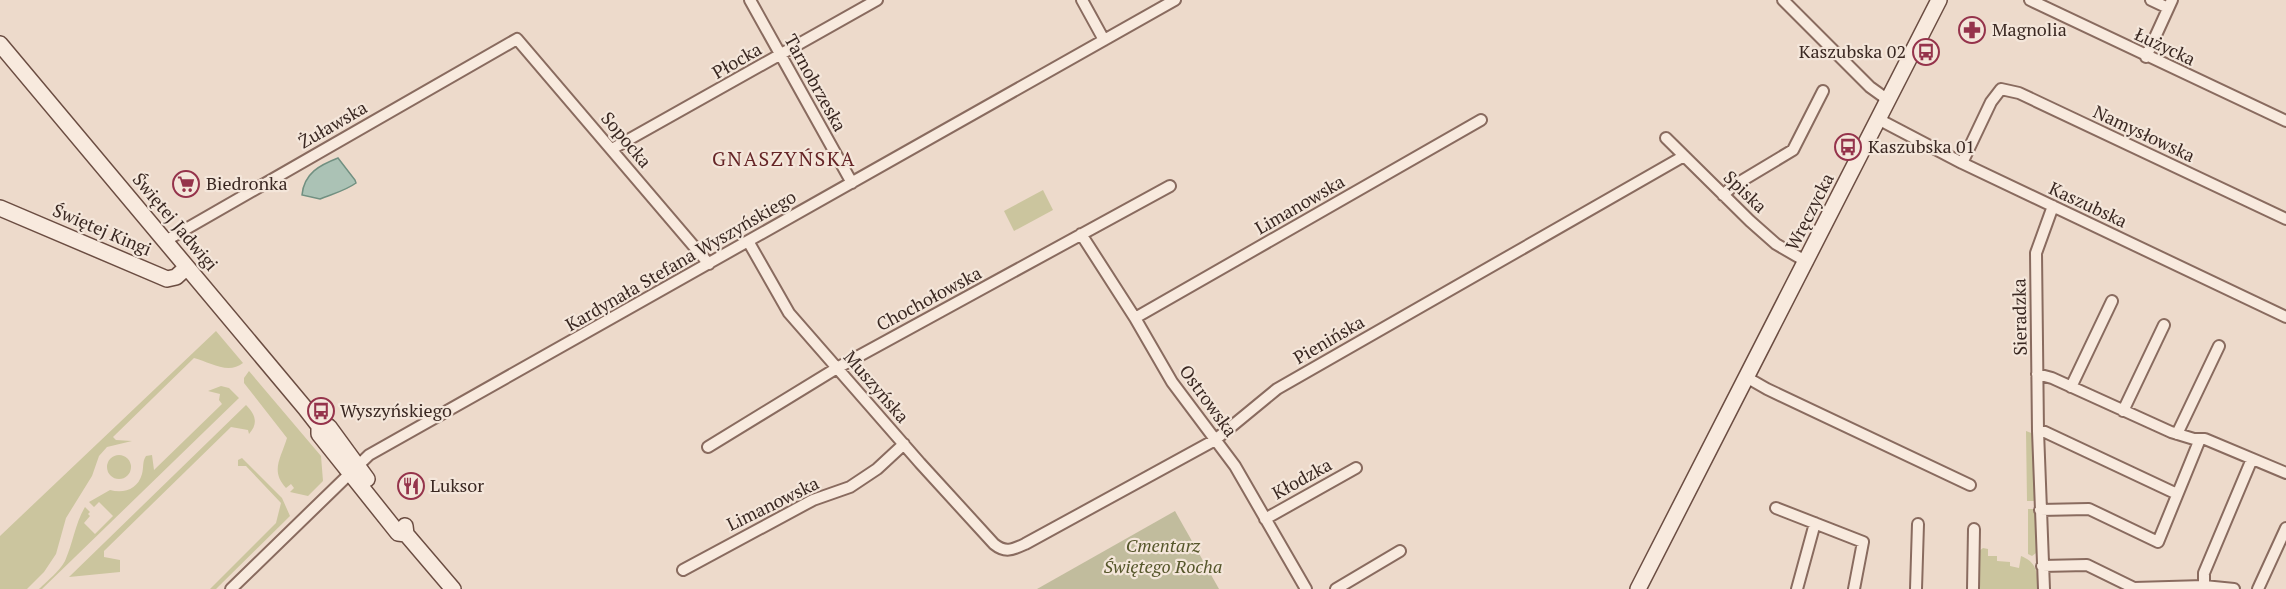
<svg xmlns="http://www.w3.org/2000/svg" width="2286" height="589" font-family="'PT Serif',serif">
  <rect width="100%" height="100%" fill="#eddacb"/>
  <!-- green -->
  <path fill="#cbc59e" d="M1043,190L1053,210L1014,231L1004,211Z
    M216,331L243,363C228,375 210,362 194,358L113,437L116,440L132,441L107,447L99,456L92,476L66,518L56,554L44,572L27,589H0V536Z
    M249,371L321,456L323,481L308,496L290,492L294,488L291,484L286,488C270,471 281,458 287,438L244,383V378Z
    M221,386L229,388L239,398L42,589H39C48,580 59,572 65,561C73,543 75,524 85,507L90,512L88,514L90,516L84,523L95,534L113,516L99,502L94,507L89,502L110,490C124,494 138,489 142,474C144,467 142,462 146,456L152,455L154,470L222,404L219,400L220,394L208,391Z
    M246,405C255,414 259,423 249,434L248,430L231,427L104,551V557L120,560V572L69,577Z
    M2026,431L2034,434L2035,501H2027Z
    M107 467a12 12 0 1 1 24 0a12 12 0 1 1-24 0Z
    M242,458L282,498L290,516L216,589H210L276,523L281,503L246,466H238V460Z
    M2028,509H2035L2036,553L2032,556L2028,554Z
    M1983,548L1988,549V556H1997V561L2010,562V566L2019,568L2021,556C2038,563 2037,573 2038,589H1976L1978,552Z"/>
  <!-- cemetery -->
  <path fill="#c1bc9d" d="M1175,511L1219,589H1037Z"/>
  <!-- water -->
  <path fill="#abc2b5" stroke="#719081" stroke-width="1.5" d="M338,158L355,180L356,183C345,191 332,194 320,199L302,195C304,173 320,165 338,158Z"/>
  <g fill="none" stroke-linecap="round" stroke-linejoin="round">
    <defs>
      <path id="street" d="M750,0L852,183
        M1082,0L1104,40
        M1783,0L1870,87L1888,100
        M2030,0L2286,121
        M2151,0L2168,8
        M2146,57L2172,0
        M1878,119L1962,163L2286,317
        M1666,138L1750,221L1776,244L1807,262
        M612,149L877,0
        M1962,163L1991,102L2001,89L2019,93L2286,219
        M1723,195L1733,186L1793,150L1823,91
        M1081,234L1135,318L1172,382L1235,466L1306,589
        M165,241L517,39L709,264
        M748,241L789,313L920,463L994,544C1005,553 1012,550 1025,544L1215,440L1277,389L1684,156
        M1135,318L1481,120
        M2037,374L2052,378L2171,432L2194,439H2205L2286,473
        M1746,377L1767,389L1970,485
        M2071,387L2112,301
        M2123,411L2164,325
        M2038,431L2045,432L2177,494
        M2177,434L2219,346
        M708,447L837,368L1170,186
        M1776,508L1863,542L1854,589
        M2040,510L2089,509L2158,542L2200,439
        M1265,519L1356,468
        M2042,566L2087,565L2134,588L2204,586L2234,589
        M683,570L813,500L850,487L877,469L904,444
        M2204,586V573L2252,459
        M231,589L369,455L1175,0
        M1336,589L1400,551
        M1797,589L1815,523
        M1916,589L1918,524
        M1973,589L1974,529
        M2044,589L2038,431L2036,253L2053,206
        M2258,589L2286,528"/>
      <path id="secondary" d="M0,44L305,408L319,426V434L398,533L406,534
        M0,208L167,279L176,277L187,267
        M319,426L329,427L367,479
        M405,526L406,534L453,589
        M1638,589L1939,0"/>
    </defs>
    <!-- street casing -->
    <use href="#street" stroke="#896b5f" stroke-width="14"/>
    <!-- secondary casing -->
    <use href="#secondary" stroke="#6b4d42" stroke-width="18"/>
    <!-- street -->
    <use href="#street" stroke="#f8eade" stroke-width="10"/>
    <!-- secondary -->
    <use href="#secondary" stroke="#f8eade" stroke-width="15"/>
  </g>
  <!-- icons -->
  <defs>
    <symbol id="pharmacy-ring" viewBox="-11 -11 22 22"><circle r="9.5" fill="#f4e6da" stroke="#95334b" stroke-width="1.5"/><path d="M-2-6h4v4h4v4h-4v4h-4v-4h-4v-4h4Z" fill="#95334b"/></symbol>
    <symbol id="bus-ring" viewBox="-11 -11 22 22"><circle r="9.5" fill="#f4e6da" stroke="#95334b" stroke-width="1.5"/><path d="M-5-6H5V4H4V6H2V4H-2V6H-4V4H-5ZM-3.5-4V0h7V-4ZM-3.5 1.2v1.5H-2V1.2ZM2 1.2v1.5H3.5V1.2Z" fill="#95334b"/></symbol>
    <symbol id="supermarket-ring" viewBox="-11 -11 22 22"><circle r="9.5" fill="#f4e6da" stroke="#95334b" stroke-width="1.5"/><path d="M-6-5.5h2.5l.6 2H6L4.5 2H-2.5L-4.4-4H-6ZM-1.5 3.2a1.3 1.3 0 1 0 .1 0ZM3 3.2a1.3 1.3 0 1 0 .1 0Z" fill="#95334b"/></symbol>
    <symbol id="restaurant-ring" viewBox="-11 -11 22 22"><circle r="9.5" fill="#f4e6da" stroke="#95334b" stroke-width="1.5"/><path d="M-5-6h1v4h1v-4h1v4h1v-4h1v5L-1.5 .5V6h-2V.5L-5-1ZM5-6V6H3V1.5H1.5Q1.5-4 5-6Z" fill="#95334b"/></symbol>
  </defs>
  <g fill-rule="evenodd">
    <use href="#pharmacy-ring" x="1957" y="15" width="30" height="30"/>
    <use href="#bus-ring" x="1911" y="37" width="30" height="30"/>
    <use href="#bus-ring" x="1833" y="132" width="30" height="30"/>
    <use href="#supermarket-ring" x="171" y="169" width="30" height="30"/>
    <use href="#bus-ring" x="306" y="396" width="30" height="30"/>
    <use href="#restaurant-ring" x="396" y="471" width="30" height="30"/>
  </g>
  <g text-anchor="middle" stroke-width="4.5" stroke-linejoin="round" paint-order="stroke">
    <!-- poi labels -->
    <g font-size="18" fill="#3a2822" stroke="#f4e6da" text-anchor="start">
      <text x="1992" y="36">Magnolia</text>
      <text x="1906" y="58" text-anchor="end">Kaszubska 02</text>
      <text x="1868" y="153">Kaszubska 01</text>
      <text x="206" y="190">Biedronka</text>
      <text x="340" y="417">Wyszyńskiego</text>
      <text x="430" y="492">Luksor</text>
    </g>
    <!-- street labels -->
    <g font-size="18" fill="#3a2822" stroke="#f4e6da">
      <text transform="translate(2165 47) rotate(25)" y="6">Łużycka</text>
      <text transform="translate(737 61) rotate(-30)" y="6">Płocka</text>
      <text transform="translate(815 83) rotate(61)" y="6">Tarnobrzeska</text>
      <text transform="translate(333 125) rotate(-30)" y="6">Żuławska</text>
      <text transform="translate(2144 134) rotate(25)" y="6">Namysłowska</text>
      <text transform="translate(626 140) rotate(50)" y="6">Sopocka</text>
      <text transform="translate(1745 192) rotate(44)" y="6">Spiska</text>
      <text transform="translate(1300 205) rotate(-30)" y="6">Limanowska</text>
      <text transform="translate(2088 205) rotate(25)" y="6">Kaszubska</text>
      <text transform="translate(1810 212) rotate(-63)" y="6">Wręczycka</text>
      <text transform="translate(175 222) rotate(50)" y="6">Świętej Jadwigi</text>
      <text transform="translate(102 230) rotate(23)" y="6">Świętej Kingi</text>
      <text transform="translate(681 261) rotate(-30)" y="6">Kardynała Stefana Wyszyńskiego</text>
      <text transform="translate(929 299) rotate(-28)" y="6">Chochołowska</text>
      <text transform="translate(2020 317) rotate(-91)" y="6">Sieradzka</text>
      <text transform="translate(1329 340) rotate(-30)" y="6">Pienińska</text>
      <text transform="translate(876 387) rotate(49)" y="6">Muszyńska</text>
      <text transform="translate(1208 401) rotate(54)" y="6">Ostrowska</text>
      <text transform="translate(1302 479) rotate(-29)" y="6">Kłodzka</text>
      <text transform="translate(773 504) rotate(-26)" y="6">Limanowska</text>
    </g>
    <!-- park labels -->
    <g font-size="18" font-style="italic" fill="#55562a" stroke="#f4e6da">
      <text x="1163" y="552">Cmentarz<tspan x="1163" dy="21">Świętego Rocha</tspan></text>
    </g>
    <!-- neighbourhood labels -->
    <g font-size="20" letter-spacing="1.5" fill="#652426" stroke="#f4e6da">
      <text x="784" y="166">GNASZYŃSKA</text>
    </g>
  </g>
</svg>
